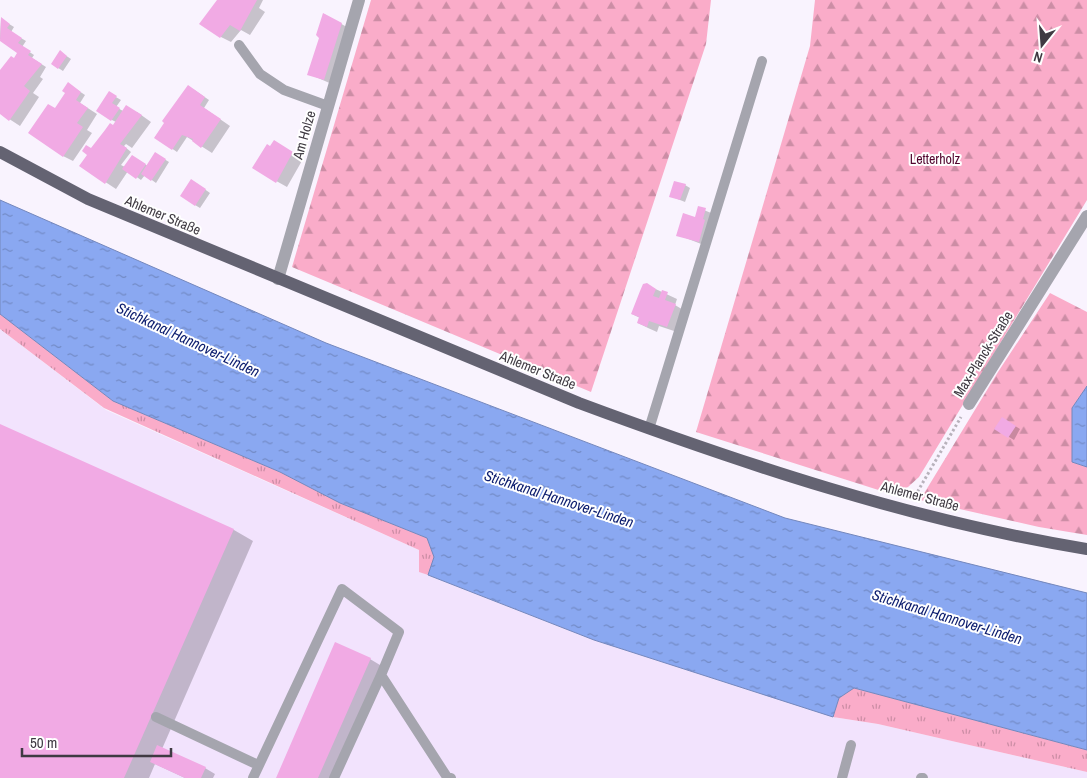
<svg xmlns="http://www.w3.org/2000/svg" width="1087" height="778" font-family="'Archivo Narrow',sans-serif">
  <defs>
    <pattern id="grass-tufts" width="24" height="20" patternUnits="userSpaceOnUse" patternTransform="scale(1.25)"><rect width="24" height="20" fill="#faacc9"/><path d="M3 7l-1-3M5 7V3M7 7l1-3M15 17l-1-3M17 17v-4M19 17l1-3" fill="none" stroke="#cc8da5"/></pattern>
    <pattern id="forest-firs" width="22" height="20" patternUnits="userSpaceOnUse" patternTransform="scale(1.25)"><rect width="22" height="20" fill="#faacc9"/><path d="M5 1l3.5 6h-7zM16 11l3.5 6h-7z" fill="#cc8da5"/></pattern>
    <pattern id="water-ripples" width="26" height="14" patternUnits="userSpaceOnUse" patternTransform="scale(1.25)"><rect width="26" height="14" fill="#8aa8f1"/><path d="M2 4q2-2 4 0t4 0M15 11q2-2 4 0t4 0" fill="none" stroke="#728ac5"/></pattern>
  </defs>
  <rect width="100%" height="100%" fill="#f9f3fe"/>
  <!-- built -->
  <path fill="#f2e3fd" d="M0,329L106,410L419,550L420,572L594,640L833,717L878,724L1087,772V778H0Z"/>
  <!-- grass -->
  <path fill="url(#grass-tufts)" d="M0,314L113,401L280,472L340,503L427,538L435,557L428,575L419,572V550L104,408L0,329Z
    M854,688L1087,750V772L878,724L833,717L839,698Z"/>
  <!-- forest -->
  <path fill="url(#forest-firs)" d="M371,0H711L706,44L591,392L292,267Z
    M815,0H1087V200L919,477L908,487L891,494L696,432L810,46Z
    M1050,293L1087,312V386L1072,408V462L1087,467V535L1039,527L920,500L998,372Z"/>
  <!-- water -->
  <path fill="url(#water-ripples)" stroke="#7487bc" d="M0,200L326,343L785,518L1087,593V750L854,688L839,698L833,717L594,640L428,575L434,557L427,538L340,503L280,472L113,401L0,314Z
    M1087,386V467L1072,462V408Z"/>
  <!-- shadow -->
  <path fill="#0003" d="M218,0H263L259,8L265,12L250,35L241,30L231,42L221,37Z
    M324,14L352,30L334,85L309,74L320,38Z
    M1,19L14,27L11,32L26,41L22,47L34,55L32,58L46,67L40,77L43,79L33,93L39,97L20,126L0,113V71L15,59L19,52L0,39Z
    M65,55L71,59L63,71L52,64Z
    M73,87L85,95L80,103L97,114L87,130L92,133L73,161L63,156L55,109Z
    M193,89L209,100L204,108L230,126L212,153L187,137L177,152L155,137Z
    M109,93L121,100L116,107L123,111L137,112L151,122L132,148L126,144L124,146L131,152L121,165L125,167L132,157L148,166L156,154L169,162L156,183L145,175L141,180L128,171L116,189L81,166L116,122L112,120Z
    M274,142L303,159L287,187L253,168Z
    M196,183L210,193L200,208L195,205Z
    M685,185L690,188L685,202L670,196Z
    M699,208L716,215L709,247L678,235L696,219Z
    M647,285L677,299L675,305L685,311L677,332L659,326L657,332L648,328L638,323L640,318L632,314Z
    M1002,418L1020,429L1014,440L996,429Z
    M0,426L234,530L253,541L162,749L205,768L215,774L213,778H185L155,764L149,778H0Z
    M370,659L385,668L337,778H277Z"/>
  <!-- building -->
  <path fill="#f1aae4" d="M217,0H257L240,31L230,25L220,38L199,24Z
    M323,13L342,23L324,80L307,75L319,38L316,35Z
    M1,17L10,24L7,28L22,38L18,43L31,51L28,55L42,64L24,86L30,91L9,121L0,114V70L11,56L14,58L17,53L0,41Z
    M60,50L67,56L58,69L51,64Z
    M68,82L81,92L76,100L88,108L77,123L83,127L63,157L28,133L48,104L55,108L65,93L62,91Z
    M188,85L205,97L200,105L221,119L201,148L192,141L193,139L182,135L172,150L154,138L164,123L162,121Z
    M109,91L117,96L112,103L120,108L111,121L96,111Z
    M126,105L142,115L120,144L127,148L105,184L79,166L87,155L82,151L86,145L91,148L105,130L110,123L113,125Z
    M274,140L293,152L276,183L252,168L267,144L270,146Z
    M155,152L166,159L151,181L141,174Z
    M132,155L146,164L136,179L122,169Z
    M191,179L206,189L195,206L180,196Z
    M674,181L686,184L680,200L669,197Z
    M698,206L706,208L703,219L705,220L699,242L676,236L683,213L695,217Z
    M647,283L656,289L653,296L659,298L662,290L668,292L665,300L676,304L667,327L649,321L647,327L637,323L639,317L631,314L640,291L643,284Z
    M1002,417L1016,426L1008,438L994,429Z
    M0,424L234,529L124,778H0Z
    M335,642L371,658L318,778H276Z
    M157,745L206,767L201,778H185L150,762Z"/>
  <g fill="none" stroke-linecap="round" stroke-linejoin="round">
    <!-- path -->
    <path stroke="#b8b2bc" stroke-width="3" stroke-dasharray="2.5 2.5" stroke-linecap="butt" d="M915,496L961,417"/>
    <!-- service -->
    <path stroke="#a5a5ae" stroke-width="10" d="M239,45L260,74L284,90L328,106
      M649,429L762,61
      M156,717L258,765
      M253,778L342,589L399,632L381,675L447,777L451,778
      M334,778L381,675
      M842,778L851,745
      M921,778H923"/>
    <!-- minor -->
    <path stroke="#a5a5ae" stroke-width="12" d="M278,279L359,0
      M969,404L1087,216"/>
    <!-- primary -->
    <path stroke="#646372" stroke-width="12" d="M0,152L88,199L579,403C743,464 914,521 1087,549"/>
  </g>
  <g text-anchor="middle" stroke-width="4" stroke-linejoin="round" paint-order="stroke">
    <!-- street labels -->
    <g font-size="14" fill="#3f3a42" stroke="#fff">
      <text transform="translate(304 135) rotate(-74)" y="5">Am Holze</text>
      <text transform="translate(163 215) rotate(23)" y="5">Ahlemer Straße</text>
      <text transform="translate(983 354) rotate(-58)" y="5">Max-Planck-Straße</text>
      <text transform="translate(538 370) rotate(22)" y="5">Ahlemer Straße</text>
      <text transform="translate(920 496) rotate(15)" y="5">Ahlemer Straße</text>
    </g>
    <!-- park labels -->
    <g font-size="14" fill="#52052e" stroke="#fff">
      <text x="935" y="164">Letterholz</text>
    </g>
    <!-- water labels -->
    <g font-size="15" font-style="italic" fill="#0b1c6e" stroke="#fff">
      <text transform="translate(188 340) rotate(25)" y="5">Stichkanal Hannover-Linden</text>
      <text transform="translate(559 499) rotate(18)" y="5">Stichkanal Hannover-Linden</text>
      <text transform="translate(947 617) rotate(17)" y="5">Stichkanal Hannover-Linden</text>
    </g>
  </g>
  <!-- north arrow -->
  <g transform="translate(1042 45) rotate(197)" stroke="#ffffff" stroke-width="4" paint-order="stroke">
  <path d="M0-4L9 19L0 12L-9 19Z" fill="#3f3a42"/>
  <text y="-8" font-size="14" font-weight="bold" text-anchor="middle" fill="#3f3a42">N</text>
  </g>
  <!-- scale -->
  <path d="M22 748v8h149v-8" fill="none" stroke="#3f3a42" stroke-width="2.5"/>
  <text x="30" y="748" font-size="15" fill="#3f3a42" stroke="#ffffff" stroke-width="4" paint-order="stroke">50 m</text>
</svg>
